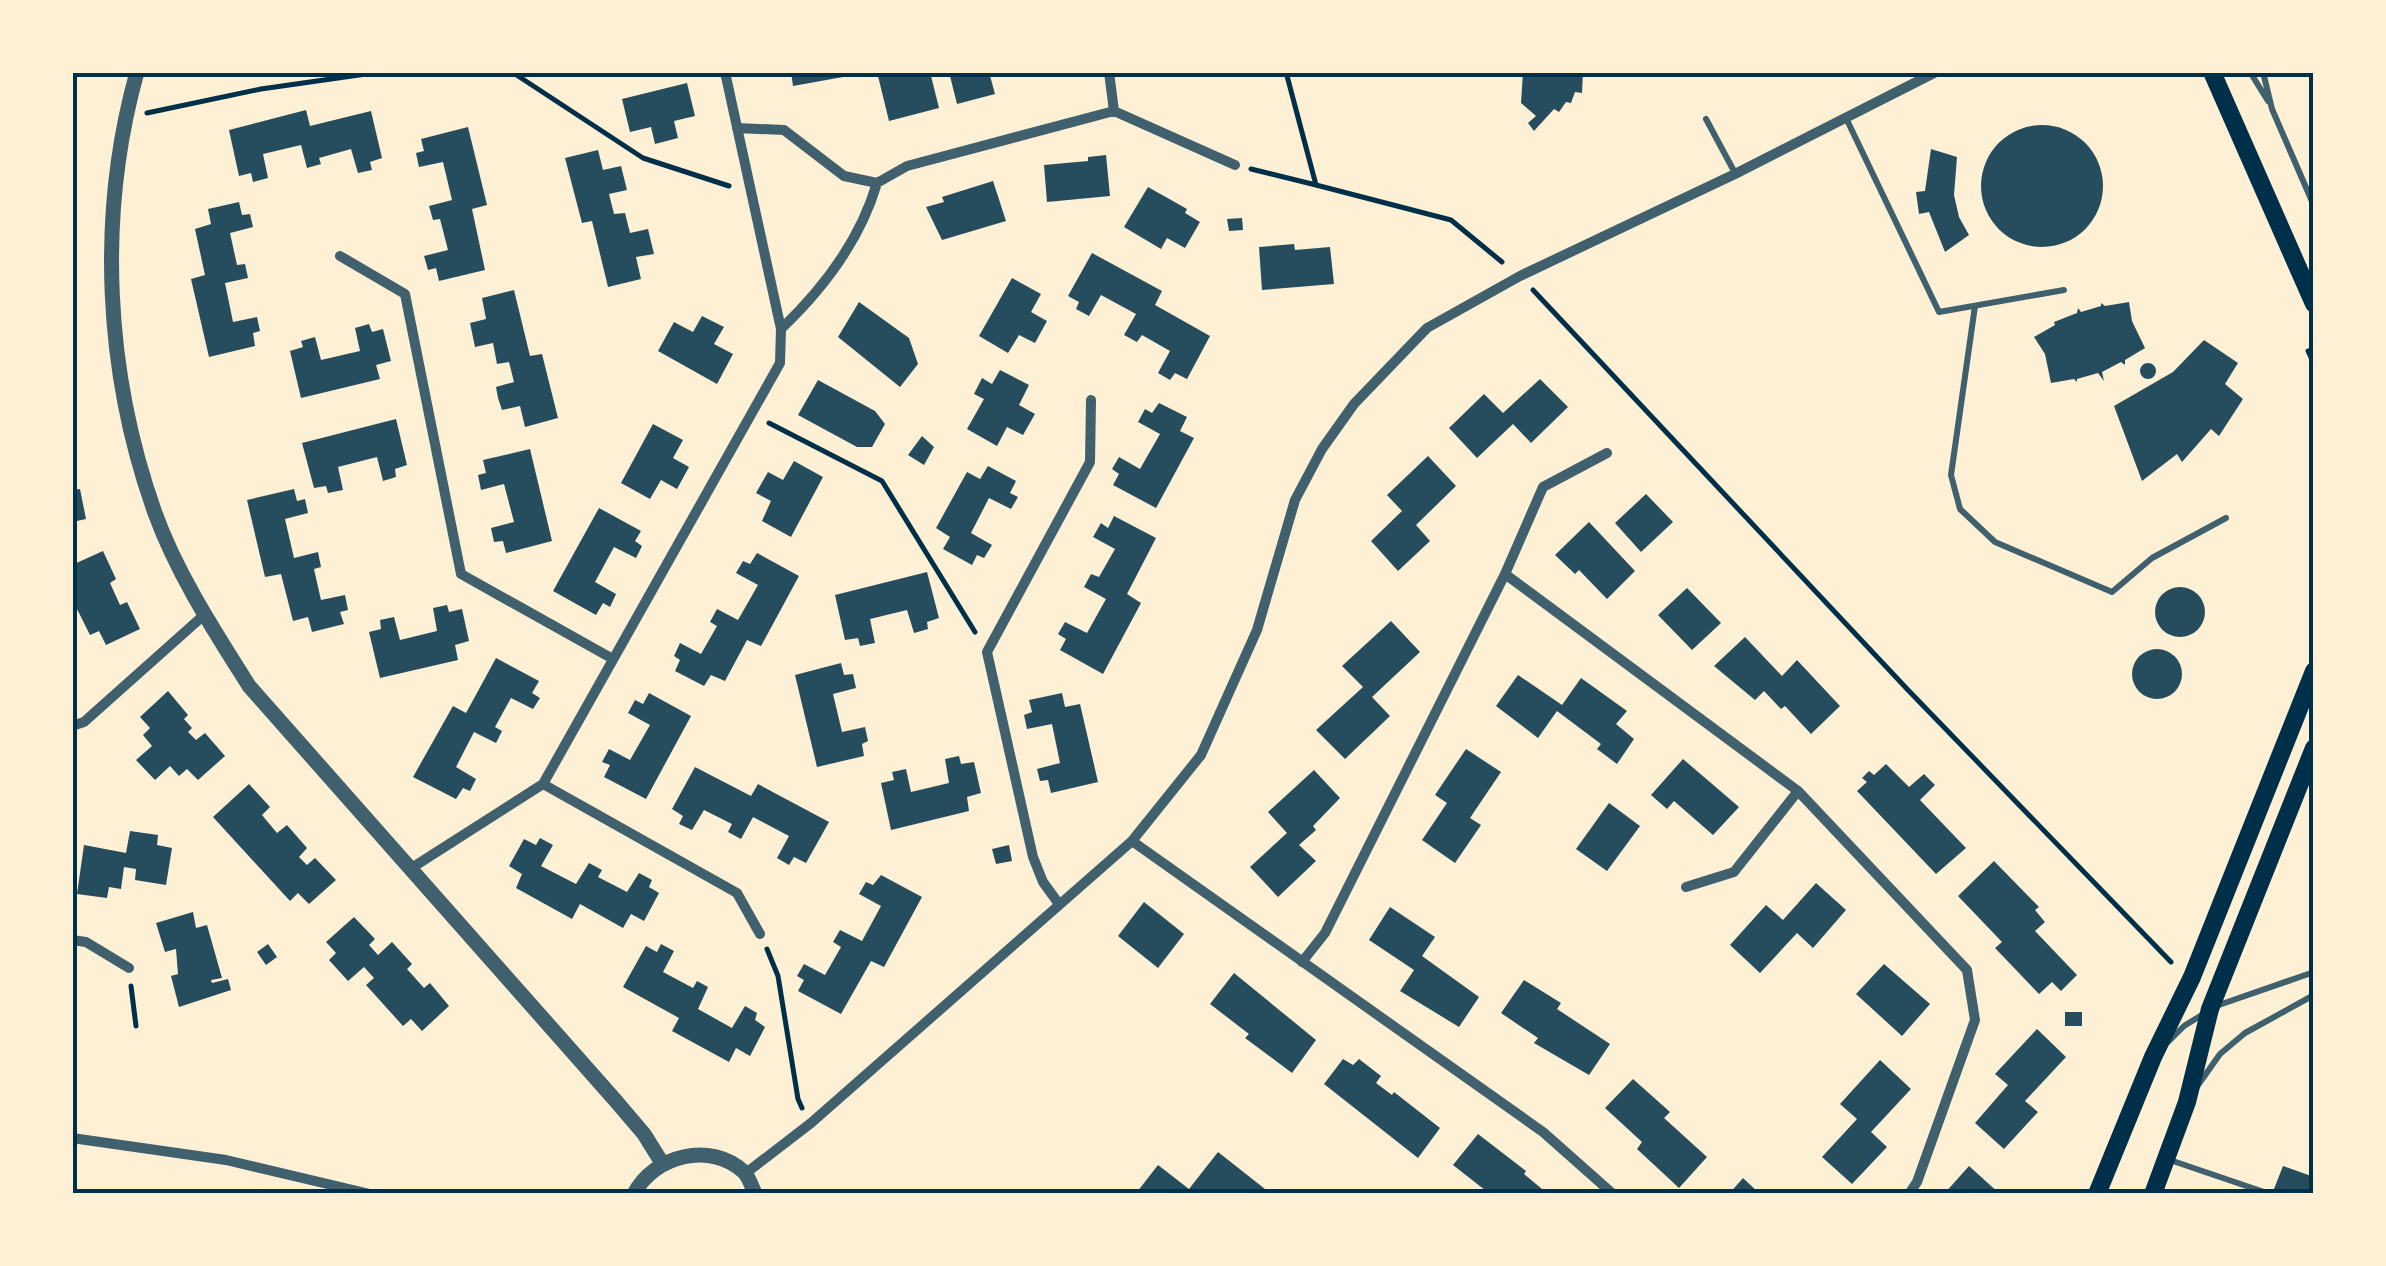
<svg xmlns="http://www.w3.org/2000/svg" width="2386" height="1266" font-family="'Source Serif 4',serif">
  <rect width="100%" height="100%" fill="#fdf0d5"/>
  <!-- building -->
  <path fill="#264d5e" d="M791,72H842L843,77L793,86Z
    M877,72H930L939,108L889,121Z
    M949,72H989L995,94L957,104Z
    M1523,72H1583L1582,93L1575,92L1571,103L1566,102L1559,112L1554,109L1534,131L1528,123L1536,116L1521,103Z
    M687,83L695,116L674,121L678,138L655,144L651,127L630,132L622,99Z
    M306,110L310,126L371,111L382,158L370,162L372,170L358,173L351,149L319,158L321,164L307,168L301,145L263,154L268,178L253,182L251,173L239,176L229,130Z
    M1981 186a61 61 0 1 1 122 0a61 61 0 1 1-122 0Z
    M468,127L487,205L472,209L485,270L439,281L436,268L428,270L424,256L448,250L440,219L433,220L429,206L452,200L443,162L419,167L416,153L424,151L421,139Z
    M1931,149L1957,157L1954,195L1959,217L1969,235L1945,252L1929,212L1919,214L1916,192L1925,191Z
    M598,150L603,170L621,166L627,190L609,194L614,214L625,213L630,233L648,229L654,254L636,257L641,279L608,287L592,221L582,223L565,158Z
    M1106,155L1110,196L1047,202L1044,165L1088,161V157Z
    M993,181L1006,221L942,240L926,207L944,202L942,197Z
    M1148,187L1187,209L1185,213L1200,222L1185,248L1167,238L1161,249L1124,227Z
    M239,202L242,215L250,214L253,227L230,233L237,265L245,264L248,278L225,283L233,322L257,317L260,331L253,333L255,346L209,357L191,279L205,275L195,229L211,224L208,209Z
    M1242,218L1243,230L1229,231L1227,219Z
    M1294,244L1295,250L1330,247L1334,284L1262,290L1259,247Z
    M1092,253L1162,291L1155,305L1210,336L1187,379L1175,373L1170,380L1158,373L1170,351L1142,335L1137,342L1124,335L1136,314L1101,295L1089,316L1076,309L1079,302L1068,296Z
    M1012,278L1041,294L1031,312L1047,321L1035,343L1019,335L1008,353L979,336Z
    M514,290L530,356L542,354L558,418L525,427L520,406L502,410L498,398L496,387L514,382L509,362L497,364L493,343L475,347L470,323L486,319L482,298Z
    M859,302L909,338L918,364L900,387L838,337Z
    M2129,302L2132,321L2145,348L2125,360V365L2121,362L2102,372L2104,381L2098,373L2077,379V382L2074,379L2051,383L2045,354L2034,337L2055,325L2054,322L2077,313L2078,308L2081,312L2101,306V303L2105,306Z
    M702,316L724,327L714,344L733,354L717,384L658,351L674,322L693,332Z
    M369,324L372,332L383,329L391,361L376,365L380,379L301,398L290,351L303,347L301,341L315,337L321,360L360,351L355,328Z
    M2204,340L2238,363L2225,384L2243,399L2219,436L2211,429L2182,462L2177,454L2142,481L2114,406L2173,372Z
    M2140 371a8 8 0 1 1 16 0a8 8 0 1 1-16 0Z
    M1000,370L1029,385L1019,405L1035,414L1023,435L1007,427L997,446L967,429L984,399L974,394L982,378L992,384Z
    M1540,379L1568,407L1531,443L1513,424L1477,458L1449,428L1484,394L1503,413Z
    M818,380L875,411L885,424L872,447H857L798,415Z
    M1159,403L1187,417L1180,431L1194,438L1156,508L1113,485L1119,474L1112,469L1119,457L1140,469L1160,434L1138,422L1145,409L1152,413Z
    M396,419L407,465L395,469L396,477L383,481L377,457L338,467L343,490L328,493L326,486L314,488L302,443Z
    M653,424L683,440L673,458L689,467L677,489L661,480L650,499L621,483Z
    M922,436L934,447L924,465L908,455Z
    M530,449L552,541L506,553L503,541L494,542L491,528L514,522L504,484L481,490L478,475L486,473L483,460Z
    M1428,456L1456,486L1416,525L1430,541L1398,571L1371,541L1402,511L1387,495Z
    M794,461L823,477L791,537L762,521L771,501L756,493L768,472L783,480Z
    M988,466L1016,481L1010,493L1018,497L1011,509L989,498L971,533L992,545L984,558L977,555L972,565L943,549L950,537L936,528L967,472L980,479Z
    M80,489L86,519L72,522V490Z
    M294,489L297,501L305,499L308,513L285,519L294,558L318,552L321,567L314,569L321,600L345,595L348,610L340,612L344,624L312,632L308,617L293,621L281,574L265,577L247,500Z
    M1646,494L1673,522L1641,552L1615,523Z
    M599,508L641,531L635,541L642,546L636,558L614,547L595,582L616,594L610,607L603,603L596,615L553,591Z
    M1114,516L1156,538L1127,594L1141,603L1103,674L1060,650L1066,639L1058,634L1065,622L1087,633L1106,599L1084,587L1091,574L1099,577L1115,549L1093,537L1101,523L1108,528Z
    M1589,522L1635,571L1607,599L1579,570L1575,574L1555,555Z
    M103,551L116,579L110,583L120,605L127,602L140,629L106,645L99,631L90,635L72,599V583L76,582L72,565Z
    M757,553L799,576L761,646L747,640L725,681L711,675L704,686L675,671L680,660L674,656L680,643L701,654L717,626L710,622L717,609L738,620L758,585L736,573L743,561L750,564Z
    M927,572L939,618L927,622L928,629L914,633L907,610L870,619L875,643L860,646L858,638L845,640L835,595Z
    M2155 612a25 25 0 1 1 50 0a25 25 0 1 1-50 0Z
    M1687,588L1721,623L1692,650L1658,615Z
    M447,605L449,612L462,609L469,641L455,645L458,660L380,678L369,632L381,629L380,620L394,617L400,640L437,631L433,608Z
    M1391,621L1420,652L1372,697L1390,716L1345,759L1316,730L1363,687L1342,666Z
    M1745,637L1782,676L1797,660L1840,706L1811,734L1785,706L1781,709L1764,691L1755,700L1714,666Z
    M2132 674a25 25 0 1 1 50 0a25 25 0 1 1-50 0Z
    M496,658L539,681L532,693L540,698L533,709L511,698L495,727L502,731L496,743L474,732L456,767L476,779L470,791L463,788L456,799L413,777L453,706L466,713Z
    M841,663L844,675L853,674L856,688L833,694L842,732L865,727L868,741L862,744L864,756L817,767L795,675Z
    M1518,675L1562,705L1581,678L1627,711L1616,724L1634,739L1617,764L1597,749L1601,744L1557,711L1538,738L1496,706Z
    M168,691L188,715L184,719L192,728L188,732L196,740L205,733L225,756L198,780L187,769L179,776L170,766L155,780L136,760L152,746L143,735L150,728L140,717Z
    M649,693L691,716L646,799L604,777L610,765L602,762L609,749L630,760L650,725L628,713L635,700L643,704Z
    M1062,693L1065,707L1080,704L1098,782L1051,793L1048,780L1040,781L1037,769L1060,763L1052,724L1027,729L1024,715L1032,712L1029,700Z
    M1466,749L1501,772L1470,818L1481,825L1455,863L1422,840L1447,803L1435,795Z
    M959,756L961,764L974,762L981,793L967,797L969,811L891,830L881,783L894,780L892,772L906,769L911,792L949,783L945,759Z
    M1683,759L1739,807L1713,835L1674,801L1667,809L1651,795Z
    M1886,764L1909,787L1924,774L1935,785L1920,800L1966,848L1936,874L1857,791L1867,782L1862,778L1869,771L1874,775Z
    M695,767L751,796L758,784L829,822L806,863L794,857L789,865L777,858L789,836L753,817L741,839L728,832L732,824L704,810L692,830L679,824L683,816L672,809Z
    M1314,770L1340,798L1313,826L1316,830L1299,845L1316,861L1278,897L1250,867L1287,833L1268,812Z
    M249,784L270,807L262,815L277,833L287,825L307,848L299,857L307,865L315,858L336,880L309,904L298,893L290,901L213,817Z
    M1609,803L1640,826L1607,871L1576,849Z
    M130,831L158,835L157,845L172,848L166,885L135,880L136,869L124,867L121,889L109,887L107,898L77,894L84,845L126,853Z
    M540,838L553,845L541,866L576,884L589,863L602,870L598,877L627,892L639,873L652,880L649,887L659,893L644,921L631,914L623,928L580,904L572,919L516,888L522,874L509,866L524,839L536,845Z
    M1009,845L1012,861L996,864L992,849Z
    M1994,861L2039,907L2035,910L2045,922L2035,931L2077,975L2061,991L2052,982L2039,994L1995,948L2002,942L1958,896Z
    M881,875L922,897L884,967L871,961L841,1014L798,991L804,980L797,976L804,964L825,975L841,947L833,942L840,930L862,941L881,906L859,894L866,882L873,885Z
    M1816,883L1846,910L1813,948L1797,933L1760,973L1730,945L1766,905L1783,920Z
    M1144,902L1184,934L1158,968L1118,936Z
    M1390,907L1435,937L1422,956L1479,997L1459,1027L1400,991L1414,970L1369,940Z
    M193,912L196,928L207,925L222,978L211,980L212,983L228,979L231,990L179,1007L171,976L178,974L176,949L165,952L156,923Z
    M354,917L375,939L369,945L378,955L392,942L412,964L407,969L424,988L430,983L449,1006L422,1031L411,1019L403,1026L366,985L374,978L364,967L348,981L329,960L336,953L326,942Z
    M268,944L277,957L266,965L257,952Z
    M661,944L674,951L663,972L693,988L697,981L708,987L698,1009L732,1028L745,1006L757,1013L755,1020L765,1027L750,1056L736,1048L729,1062L672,1031L679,1018L623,987L646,946L657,952Z
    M1884,964L1930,1004L1902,1036L1856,994Z
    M1234,973L1316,1040L1292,1073L1245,1038L1249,1034L1210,1004Z
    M1524,980L1561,1003L1557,1009L1610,1044L1589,1075L1534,1043L1538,1038L1501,1013Z
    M2065,1012H2082V1026H2065Z
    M2037,1029L2066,1057L2025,1101L2038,1112L2004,1149L1975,1123L2008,1085L1995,1074Z
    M1343,1059L1353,1065L1359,1059L1381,1076L1376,1083L1392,1095L1394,1092L1440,1128L1418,1158L1324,1084Z
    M1880,1060L1911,1089L1871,1132L1887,1147L1852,1184L1822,1157L1857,1119L1840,1104Z
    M1633,1079L1670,1112L1664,1118L1707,1157L1679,1188L1637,1149L1642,1142L1605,1108Z
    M1478,1134L1526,1171L1524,1174L1548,1194H1490L1453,1165Z
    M1218,1152L1265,1189L1262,1194L1137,1192L1158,1165L1189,1189Z
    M1969,1166L2000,1194H1944Z
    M2283,1166L2314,1177V1194H2272Z
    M1743,1178L1760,1194H1729Z"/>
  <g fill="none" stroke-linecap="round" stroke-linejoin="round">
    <!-- path -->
    <path stroke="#003049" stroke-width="5" d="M512,72L643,158L729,186
      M1286,72L1316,185L1451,220L1502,262
      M147,113L261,89L380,72
      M1251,169L1316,185
      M1533,290L1908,690L2171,962
      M2314,349L2308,351L2314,364
      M769,423L882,481L975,632
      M767,949L778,976L798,1099L802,1108
      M131,986L136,1026"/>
    <!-- service -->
    <path stroke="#3f606c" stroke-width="6" d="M2250,72L2268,101
      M2263,72L2272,109L2314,206
      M1846,118L1939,312L2064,290
      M1706,119L1735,173
      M1975,306L1951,475L1960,509L1995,542L2112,592L2152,558L2226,518
      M2216,1006L2314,972
      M2168,1042L2184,1026L2205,1013
      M2196,1088L2220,1054L2245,1033L2314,995
      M2167,1159L2264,1192"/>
    <!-- minor -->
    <path stroke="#3f606c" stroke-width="10" d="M1114,111L1235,165
      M737,128L784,130L844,176L877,183
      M340,256L405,294L461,574L613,659
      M781,329C824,288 860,241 877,183L907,166L1114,111L1109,72
      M1505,574L1798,791L1967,970L1975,1020L1917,1182L1909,1194
      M72,726L84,722L204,615
      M543,784L737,893L760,934
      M1132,841L1543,1132L1613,1194
      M410,869L543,784L780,363L781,329L725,72
      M1686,887L1734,872L1798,791
      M1059,904L1043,882L1033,857L987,652L1090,462L1091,400
      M72,940L86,942L129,968
      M1302,962L1325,933L1505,574L1543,487L1607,453
      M72,1138L226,1160L370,1194
      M746,1173L811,1123L1132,841L1201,755L1257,630L1295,500L1322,449L1354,404L1427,328L1520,276L1735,174L1936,72"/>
    <!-- tertiary -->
    <path stroke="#3f606c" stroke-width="15" d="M137,72C97,215 105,373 155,513C177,574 215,632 249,686L615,1100L644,1134L662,1163
      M634,1194C654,1155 711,1141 744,1172C749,1177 752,1187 755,1194"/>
    <!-- secondary -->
    <path stroke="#003049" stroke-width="18" d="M2212,72L2314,304
      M2097,1194L2153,1057L2192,977L2314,671
      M2153,1194L2187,1102L2210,1009L2314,748"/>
  </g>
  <!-- border -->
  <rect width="2386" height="1266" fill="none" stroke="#fdf0d5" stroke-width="150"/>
  <rect x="75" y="75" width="2236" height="1116" fill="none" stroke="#003049" stroke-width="4"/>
</svg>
